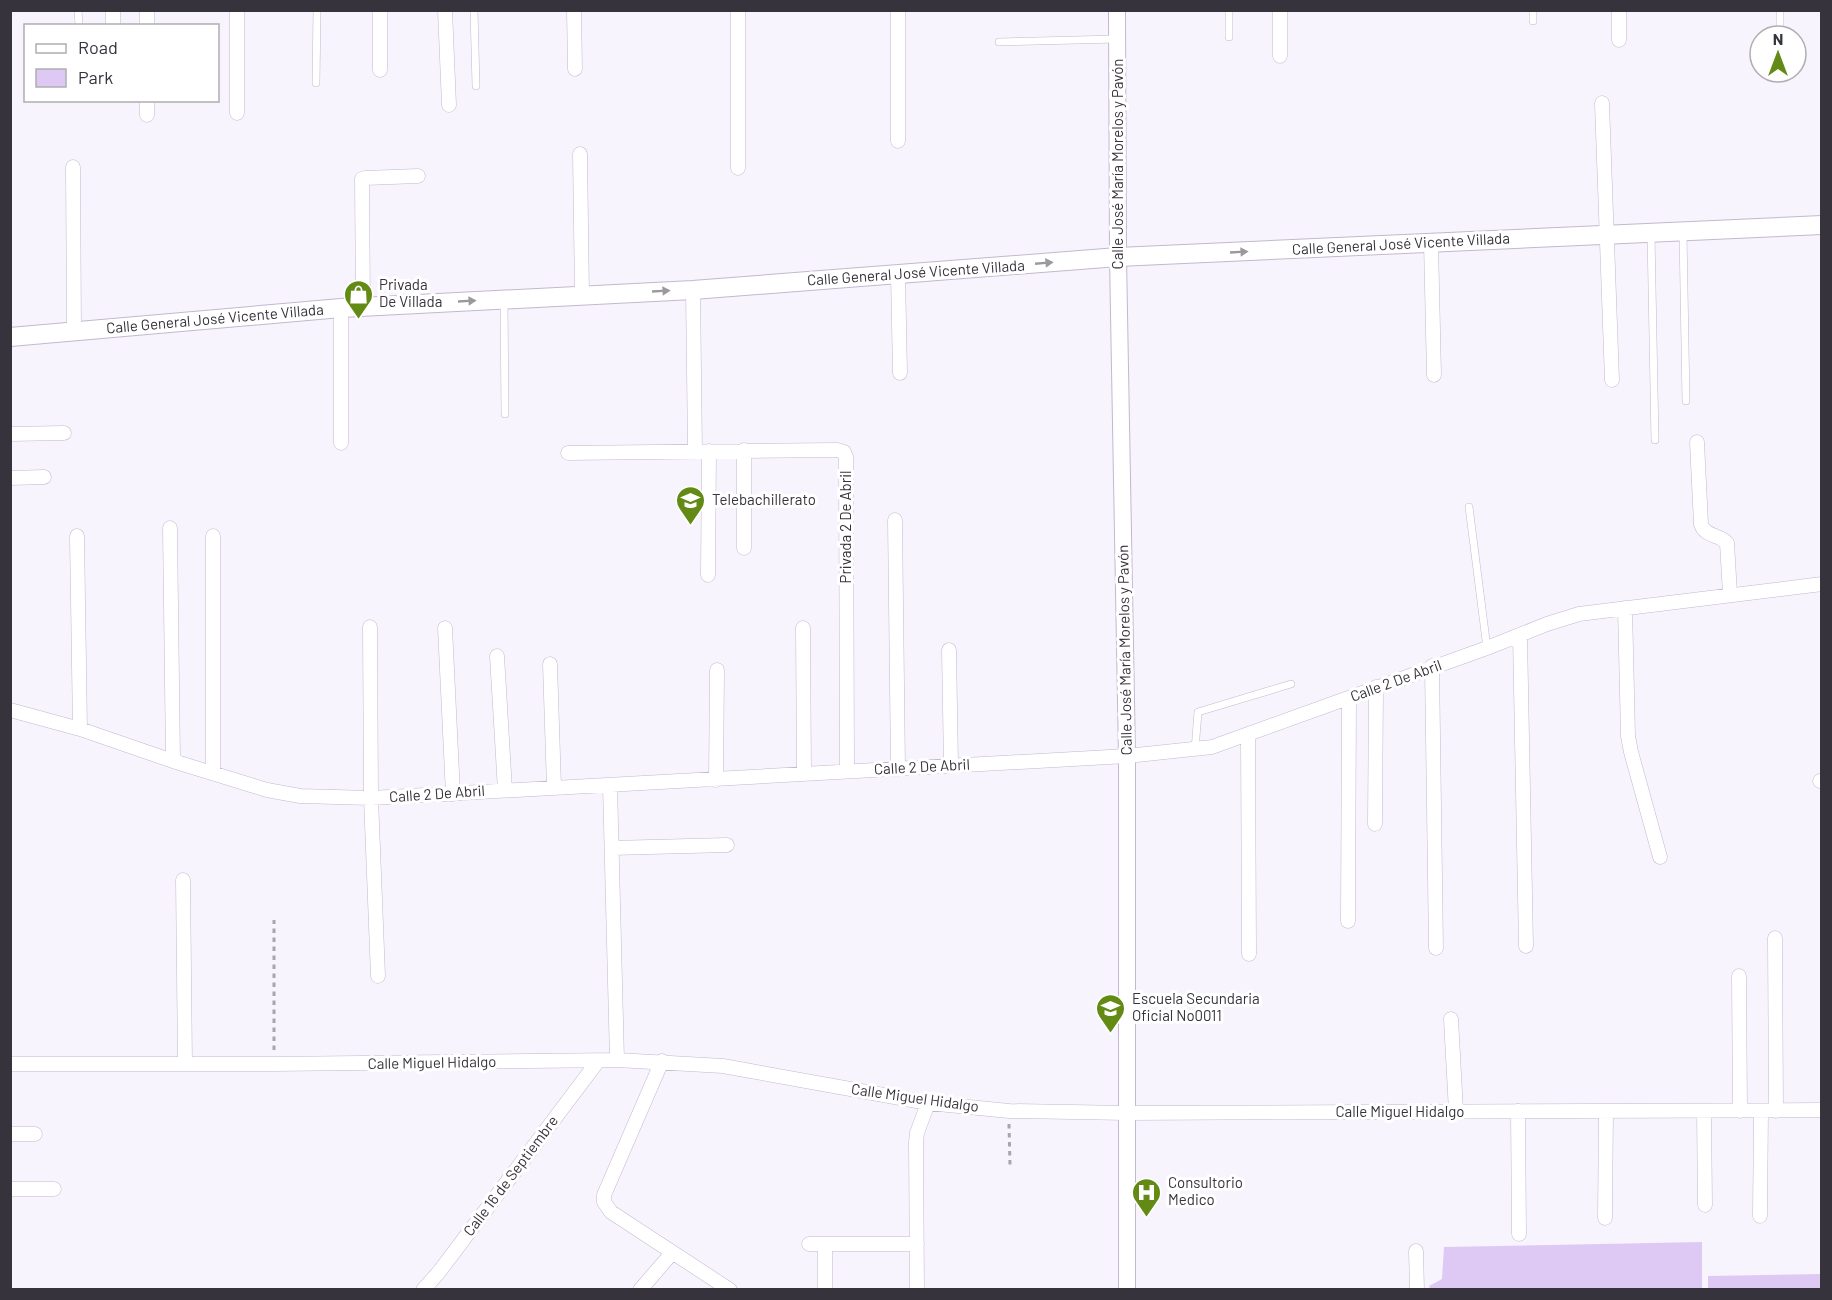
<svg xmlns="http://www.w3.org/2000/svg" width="1832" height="1300" font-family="Barlow,sans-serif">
  <rect width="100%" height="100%" fill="#f8f4fd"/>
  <!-- green -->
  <path fill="#dec9f4" d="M1702,1242V1289H1430L1429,1286L1442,1279L1444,1247Z
    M1821,1274V1289H1708V1276Z"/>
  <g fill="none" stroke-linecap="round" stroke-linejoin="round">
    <defs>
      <path id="service" d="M78,10L79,26
        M474,10L476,86
        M1533,10V21
        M1780,36V10
        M1229,37V10
        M999,42L1117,39
        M316,83L317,10
        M1683,233L1686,401
        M1651,235L1655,440
        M504,302L505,414
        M1469,507L1487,648
        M1195,750L1198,712L1291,684"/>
      <path id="minor" d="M113,10V26
        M237,10V113
        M380,10V70
        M445,10L449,105
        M574,10L575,69
        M738,10V168
        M147,26V10
        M1619,40V10
        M1280,56V10
        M1602,103L1612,380
        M147,115V100
        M898,141V10
        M580,154L582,295
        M73,167L74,330
        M1431,243L1434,375
        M898,275L900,373
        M693,290L695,451
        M363,307L362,179L365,178L418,176
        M341,308V443
        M10,434L64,433
        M1697,442L1701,524C1705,537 1719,534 1727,543L1730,594
        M744,450V548
        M568,453L837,450L844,452L846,457L847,771
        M10,478L44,477
        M895,520L898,768
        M170,528L173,761
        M77,536L80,729
        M213,536V773
        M708,575L709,451
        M1625,608L1628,736L1631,752L1660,857
        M370,627L371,798L378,976
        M445,628L453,794
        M803,628L804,774
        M1520,635L1526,946
        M949,650L951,765
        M497,656L505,790
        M550,664L554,787
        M1432,666L1436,948
        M10,710L80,729L173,761L267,790L300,796L371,798L1127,756L1212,747L1487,648L1547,624L1579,614L1822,584
        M1248,735L1249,954
        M716,780L717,670
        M1820,781H1822
        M610,785L617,1060
        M1375,824L1376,687
        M612,848L727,845
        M183,880L185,1064
        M1348,921L1349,698
        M1775,938L1776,1111
        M1739,976L1740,1111
        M1451,1019L1456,1111
        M662,1061L604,1195V1202L611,1212L730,1290
        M10,1064H274L617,1060L723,1066L928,1103L1009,1111L1127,1113L1822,1110
        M1518,1111L1519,1234
        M1704,1111L1705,1205
        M10,1134H35
        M10,1189H54
        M1760,1216L1761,1111
        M1605,1218L1606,1111
        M809,1244H917
        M825,1244V1290
        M1416,1251L1417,1290
        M423,1290L439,1272L598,1061
        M640,1290L672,1253
        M917,1290L916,1142L917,1133L928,1103"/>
      <path id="tertiary" d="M1117,10L1118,257L1127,756V1290"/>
      <path id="secondary" d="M10,337L341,308L693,290L1118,257L1822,225"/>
    </defs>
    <!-- service casing -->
    <use href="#service" stroke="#c3b8ce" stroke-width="8"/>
    <!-- minor casing -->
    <use href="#minor" stroke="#c3b8ce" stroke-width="15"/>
    <!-- tertiary casing -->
    <use href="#tertiary" stroke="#c3b8ce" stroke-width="18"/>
    <!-- secondary casing -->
    <use href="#secondary" stroke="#c3b8ce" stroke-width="20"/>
    <!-- path -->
    <path stroke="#a9a5ae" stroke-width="3" stroke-dasharray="4.5 4.5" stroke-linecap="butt" d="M274,1050V920
      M1009,1124L1010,1165"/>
    <!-- service -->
    <use href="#service" stroke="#fff" stroke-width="7"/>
    <!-- minor -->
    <use href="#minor" stroke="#fff" stroke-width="14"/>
    <!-- tertiary -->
    <use href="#tertiary" stroke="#fff" stroke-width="16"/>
    <!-- secondary -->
    <use href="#secondary" stroke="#fff" stroke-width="18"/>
  </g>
  <!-- one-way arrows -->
  <defs><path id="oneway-solid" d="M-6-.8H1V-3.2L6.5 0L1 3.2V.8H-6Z" transform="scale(1.5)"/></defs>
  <g fill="#9b999e">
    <use href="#oneway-solid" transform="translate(1239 252) rotate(-3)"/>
    <use href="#oneway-solid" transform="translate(1044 263) rotate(-5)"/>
    <use href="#oneway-solid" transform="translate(661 291) rotate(-3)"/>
    <use href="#oneway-solid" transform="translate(467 301) rotate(-3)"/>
  </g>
  <!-- icons -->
  <defs>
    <symbol id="shop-pin" viewBox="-11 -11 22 30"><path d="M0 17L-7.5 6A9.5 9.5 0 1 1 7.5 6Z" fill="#628a15" stroke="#fff"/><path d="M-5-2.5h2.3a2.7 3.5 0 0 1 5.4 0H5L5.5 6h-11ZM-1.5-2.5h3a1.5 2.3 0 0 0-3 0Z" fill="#fff"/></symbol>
    <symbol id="school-pin" viewBox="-11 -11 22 30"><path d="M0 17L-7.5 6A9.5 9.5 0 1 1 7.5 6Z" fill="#628a15" stroke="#fff"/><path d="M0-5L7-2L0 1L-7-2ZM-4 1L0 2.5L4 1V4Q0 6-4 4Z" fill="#fff"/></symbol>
    <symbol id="hospital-pin" viewBox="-11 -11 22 30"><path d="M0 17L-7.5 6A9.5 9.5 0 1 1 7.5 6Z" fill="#628a15" stroke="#fff"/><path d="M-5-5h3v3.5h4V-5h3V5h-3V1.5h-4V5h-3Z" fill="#fff"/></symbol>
  </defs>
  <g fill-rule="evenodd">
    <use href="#shop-pin" x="342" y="278" width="33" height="45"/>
    <use href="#school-pin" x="674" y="484" width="33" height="45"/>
    <use href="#school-pin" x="1094" y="992" width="33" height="45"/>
    <use href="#hospital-pin" x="1130" y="1176" width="33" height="45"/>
  </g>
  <g text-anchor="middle" stroke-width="6" stroke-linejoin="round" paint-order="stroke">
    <!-- street labels -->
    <g font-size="15" fill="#37333c" stroke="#fff">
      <text transform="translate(1118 164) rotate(-90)" y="5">Calle José María Morelos y Pavón</text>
      <text transform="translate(1401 244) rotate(-3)" y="5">Calle General José Vicente Villada</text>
      <text transform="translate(916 273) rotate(-4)" y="5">Calle General José Vicente Villada</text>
      <text transform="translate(215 319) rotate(-5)" y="5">Calle General José Vicente Villada</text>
      <text transform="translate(846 527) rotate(-90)" y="5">Privada 2 De Abril</text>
      <text transform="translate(1125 650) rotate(-91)" y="5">Calle José María Morelos y Pavón</text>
      <text transform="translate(1396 681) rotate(-20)" y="5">Calle 2 De Abril</text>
      <text transform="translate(922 767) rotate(-3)" y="5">Calle 2 De Abril</text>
      <text transform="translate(437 794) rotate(-4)" y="5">Calle 2 De Abril</text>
      <text transform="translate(432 1063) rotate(-1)" y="5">Calle Miguel Hidalgo</text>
      <text transform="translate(915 1098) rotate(8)" y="5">Calle Miguel Hidalgo</text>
      <text x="1400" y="1117">Calle Miguel Hidalgo</text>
      <text transform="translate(511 1176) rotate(-53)" y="5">Calle 16 de Septiembre</text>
    </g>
    <!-- poi labels -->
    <g font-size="15" fill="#37333c" stroke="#fff" text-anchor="start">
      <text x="379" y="290">Privada<tspan x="379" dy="17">De Villada</tspan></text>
      <text x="712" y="505">Telebachillerato</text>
      <text x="1132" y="1004">Escuela Secundaria<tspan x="1132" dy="17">Oficial No0011</tspan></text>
      <text x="1168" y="1188">Consultorio<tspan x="1168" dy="17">Medico</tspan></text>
    </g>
  </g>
  <!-- border -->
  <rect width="1832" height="1300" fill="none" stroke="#37333c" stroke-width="24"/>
  <!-- legend -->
  <rect x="24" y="24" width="195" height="78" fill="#ffffff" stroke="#afadb1" stroke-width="1.5"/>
  <rect x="36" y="44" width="30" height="9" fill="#ffffff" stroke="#afadb1" stroke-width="1.5"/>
  <text x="78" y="54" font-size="18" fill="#37333c">Road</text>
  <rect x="36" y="69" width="30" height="18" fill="#dec9f4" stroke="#afadb1" stroke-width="1.5"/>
  <text x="78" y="84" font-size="18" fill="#37333c">Park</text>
  <!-- north arrow -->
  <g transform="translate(1778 54)"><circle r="28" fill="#ffffff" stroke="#afadb1" stroke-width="1.5"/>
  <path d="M0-4.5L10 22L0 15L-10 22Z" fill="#628a15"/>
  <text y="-9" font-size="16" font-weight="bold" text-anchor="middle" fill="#37333c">N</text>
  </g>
</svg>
